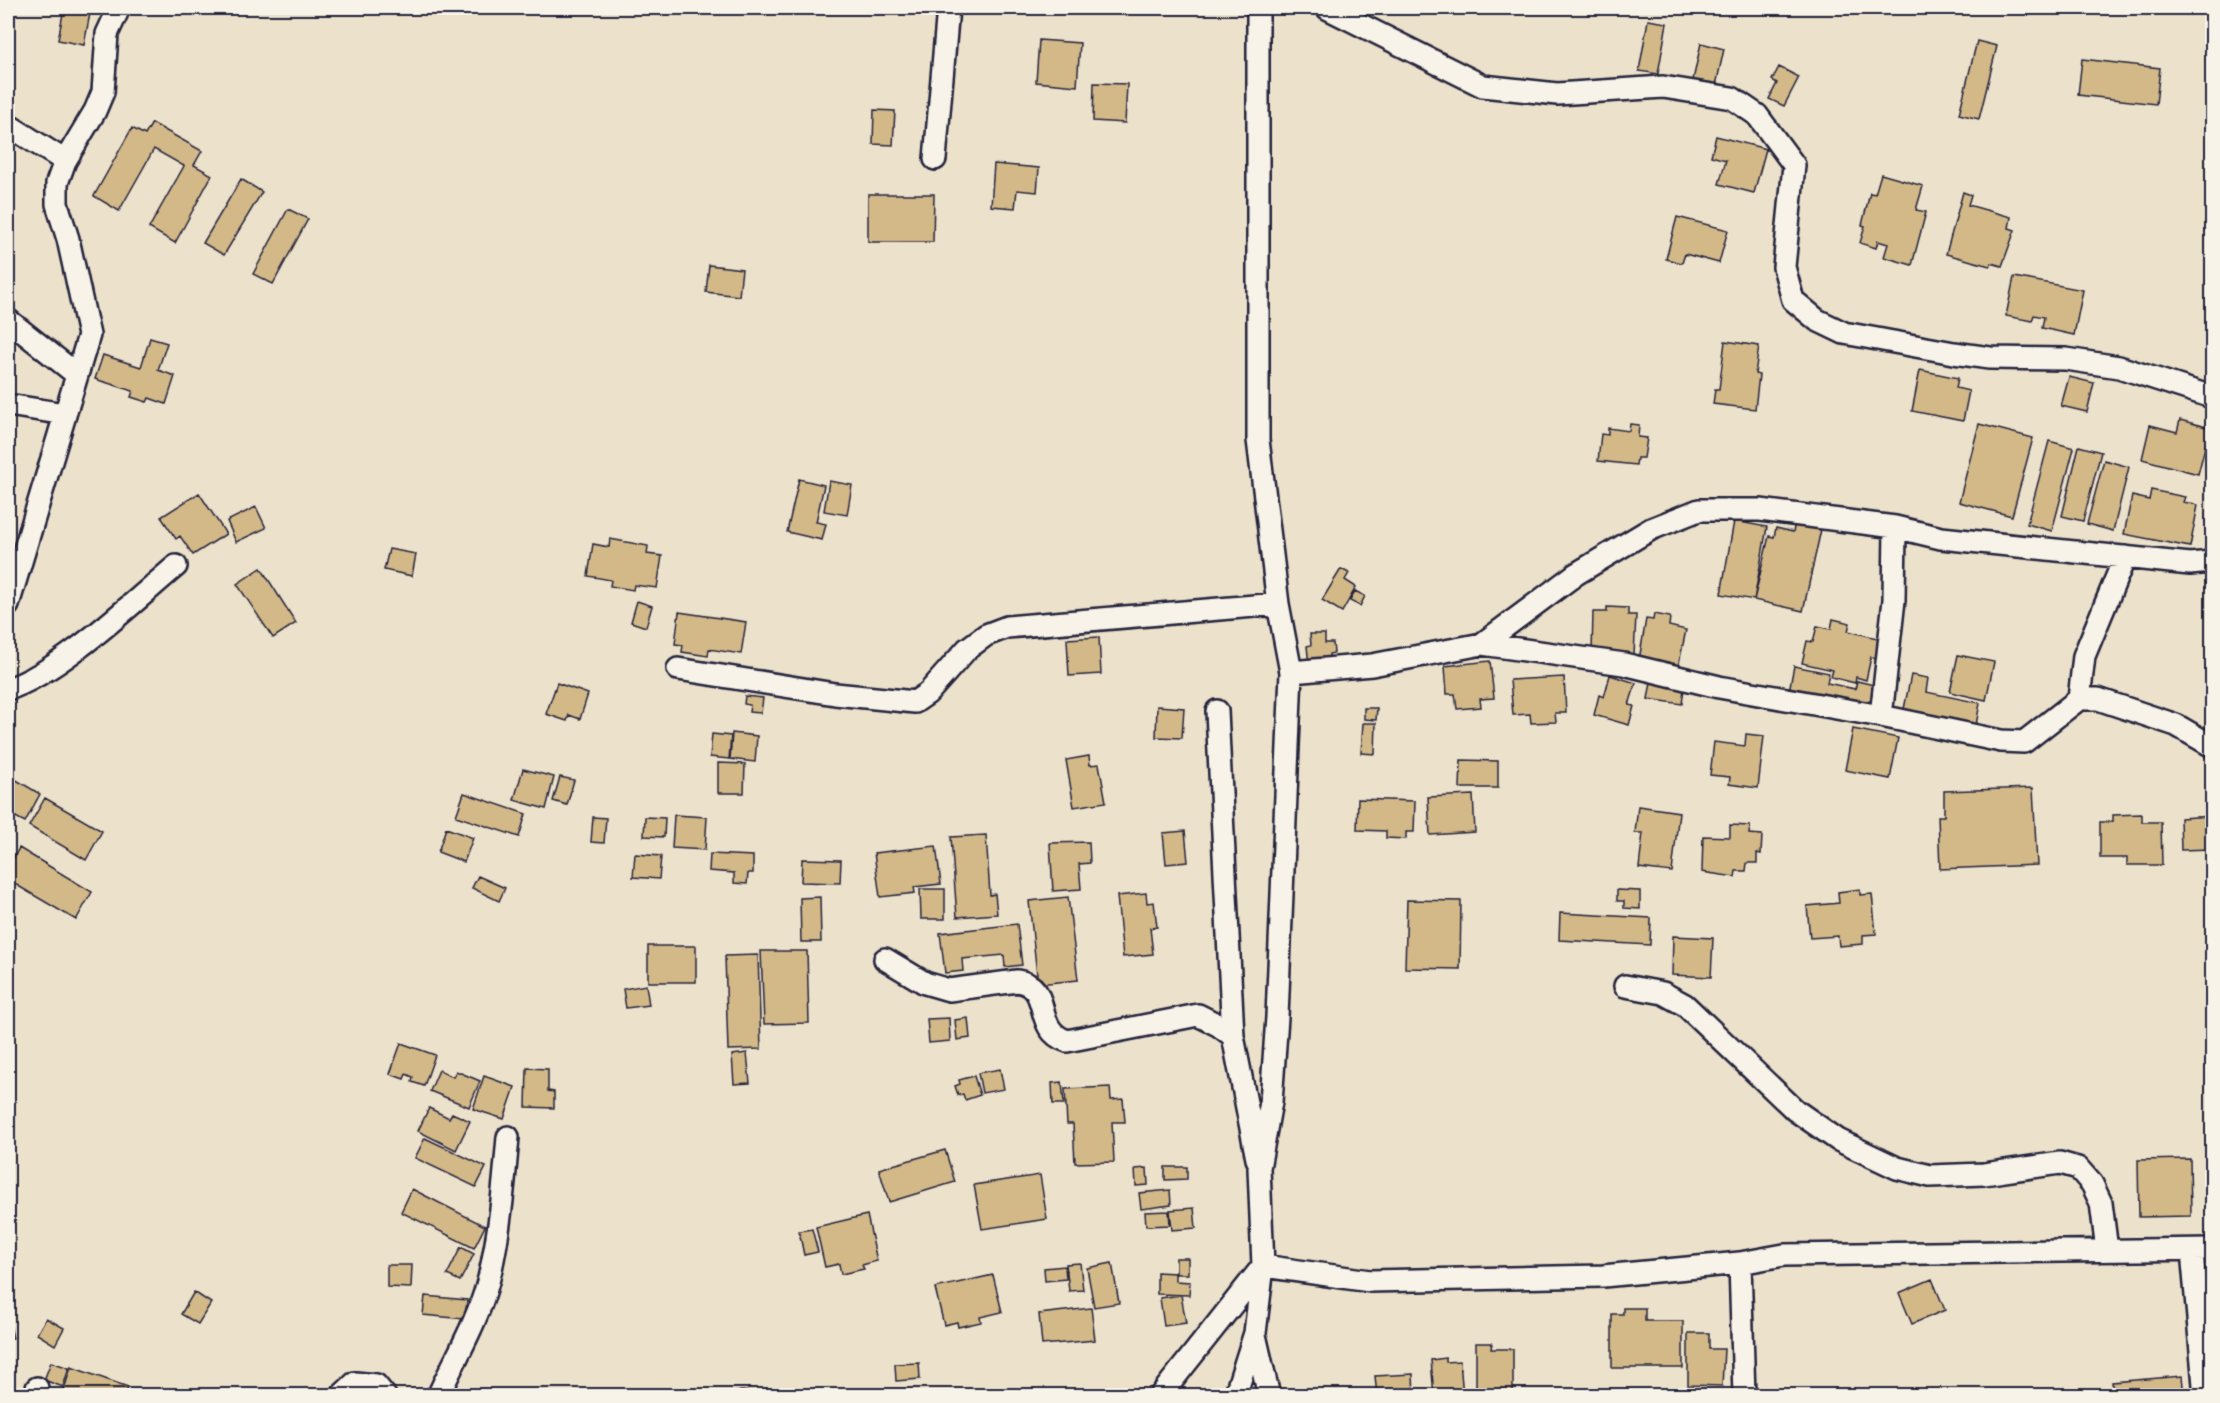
<svg xmlns="http://www.w3.org/2000/svg" width="2220" height="1403" font-family="Sriracha,sans-serif">
  <rect width="100%" height="100%" fill="#ece1cb"/>
  <filter id="ink" filterUnits="userSpaceOnUse"><feTurbulence type="fractalNoise" baseFrequency=".0167" numOctaves="2"/><feDisplacementMap in="SourceGraphic" scale="12" xChannelSelector="R" yChannelSelector="G"/><feConvolveMatrix kernelMatrix="1 2 1 2 8 2 1 2 1" color-interpolation-filters="sRGB"/></filter>
  <g filter="url(#ink)">
    <!-- building -->
    <path fill="#d3b888" stroke="#22223b" stroke-width="1.5" d="M64,8H91L84,45L58,40Z
      M1648,20L1667,23L1658,74L1639,71Z
      M1039,40L1080,43L1077,86L1036,82Z
      M1977,41L1997,46L1979,119L1959,114Z
      M1701,43L1724,49L1715,90L1692,85Z
      M2082,59L2160,68L2156,104L2078,95Z
      M1779,67L1799,77L1784,106L1769,99L1777,83L1772,80Z
      M1094,83L1127,84L1125,123L1093,121Z
      M874,110L895,111L893,145L873,144Z
      M152,123L202,151L194,165L212,175L175,243L149,228L184,166L154,149L119,211L94,196L132,128L145,135Z
      M1716,136L1766,149L1754,193L1719,184L1726,160L1711,156Z
      M994,164L1039,168L1037,192L1017,190L1015,208L991,206Z
      M1881,174L1923,186L1916,210L1926,212L1912,265L1884,257L1888,244L1878,241L1876,248L1860,243L1865,226L1862,225L1870,193L1875,194Z
      M241,179L262,192L224,255L203,243Z
      M1963,192L1971,195L1968,205L2011,217L2009,228L2015,230L2002,266L1991,263L1990,266L1946,254Z
      M868,194H934L933,242H868Z
      M288,209L308,219L273,284L253,274Z
      M1677,217L1728,230L1719,263L1685,254L1682,263L1666,259Z
      M709,265L742,269L739,296L706,292Z
      M2014,277L2083,290L2074,335L2042,328L2044,317L2034,315L2032,321L2006,316Z
      M150,338L167,343L158,370L175,376L166,404L149,398L147,402L131,397L133,391L95,379L103,355L141,367Z
      M1725,341L1759,346L1755,374L1759,375L1755,409L1713,404L1715,389H1719Z
      M1920,370L1958,378L1956,388L1969,391L1963,421L1912,411Z
      M2069,377L2094,383L2087,412L2061,406Z
      M2180,420L2210,428L2198,474L2142,459L2150,425L2177,432Z
      M1630,424L1639,425L1638,437L1647,438L1644,458H1637L1636,465L1598,461L1601,434L1608,435V428L1629,431Z
      M1979,424L2033,438L2012,516L1959,502Z
      M2049,441L2074,448L2052,531L2027,524Z
      M2079,446L2101,452L2083,521L2062,516Z
      M2104,460L2129,467L2113,531L2087,524Z
      M799,479L824,485L816,522L826,524L822,540L787,532Z
      M829,481L852,485L847,515L824,511Z
      M2151,490L2185,497L2183,502L2198,505L2190,547L2124,534L2132,496L2149,500Z
      M199,493L226,534L193,555L180,536L176,539L161,517Z
      M256,507L266,528L236,542L227,521Z
      M1796,519L1822,525L1803,611L1754,600L1769,536L1774,537L1776,528L1793,532Z
      M1734,521L1767,527L1754,600L1721,594Z
      M610,539L648,546L647,554L662,556L657,588L634,585L633,590L610,586L611,580L588,576L593,544L609,547Z
      M389,549L416,554L412,576L384,570Z
      M261,568L296,623L273,638L237,584Z
      M1341,569L1349,573L1345,580L1356,587L1342,612L1322,600Z
      M1355,591L1365,596L1360,606L1350,601Z
      M637,601L652,606L646,627L631,622Z
      M1607,607L1628,608V615H1636L1634,655L1592,654L1593,612H1607Z
      M679,612L746,622L741,654L709,649L708,656L682,652L683,645L675,644Z
      M1654,614L1670,617L1669,626L1686,630L1677,673L1638,666L1646,619L1653,620Z
      M1833,619L1850,623L1848,631L1881,639L1876,658L1871,657L1866,680L1856,677L1855,683L1831,677L1833,670L1802,663L1807,641L1813,642L1817,626L1831,629Z
      M1310,634H1325V643H1333L1334,653L1329,654L1330,665H1309L1307,646L1311,645Z
      M1099,637L1101,674L1069,676L1067,639Z
      M1958,655L1994,662L1986,700L1950,692Z
      M1490,661L1494,698L1480,699L1481,707L1457,709L1455,694H1447L1445,666Z
      M1794,666L1829,673L1827,683L1855,689L1857,681L1874,685L1870,708L1789,691Z
      M1610,675L1636,683L1629,705L1634,706L1629,725L1594,715L1599,695L1604,697Z
      M1911,675L1928,678L1926,692L1980,703L1976,725L1918,721L1919,712L1904,709Z
      M1652,676L1685,681L1682,704L1648,699Z
      M1564,677L1566,713H1555L1556,722L1531,723L1530,714L1513,715L1510,680Z
      M557,683L588,694L580,719L569,715L567,721L546,714Z
      M745,696L763,698L761,713L749,712L750,705L744,704Z
      M1157,706L1184,708L1182,738L1156,737Z
      M1364,708H1377L1376,720L1364,719Z
      M1363,723H1376L1375,754L1361,753Z
      M1853,729L1898,738L1890,779L1845,770Z
      M732,733L757,736L755,762L730,759Z
      M712,734L731,736L729,759L710,757Z
      M1746,734L1764,736L1758,788L1729,784L1730,777L1710,775L1714,742L1745,746Z
      M1089,756L1090,765L1099,764L1106,802L1074,807L1066,760Z
      M1461,760L1498,761V788H1460Z
      M718,763L745,764L744,793H718Z
      M523,769L554,777L546,809L514,800Z
      M8,775L40,794L25,822L8,813Z
      M560,777L574,780L567,805L553,801Z
      M2033,788L2037,865L1940,869L1938,816H1944V791Z
      M464,793L526,814L519,837L456,816Z
      M1473,795L1475,832L1430,835L1428,797Z
      M45,798L102,831L86,860L29,826Z
      M1358,799L1415,801L1414,832H1406V839L1386,838V831L1357,830Z
      M1638,806L1679,812L1672,872L1639,868L1643,833H1635Z
      M2142,814V822H2161L2162,865H2127V858H2100V822H2113V815Z
      M674,815L707,817L705,850L672,848Z
      M2212,816V849L2181,850L2180,818Z
      M593,817L606,818L604,843L591,842Z
      M645,817L665,818L664,837L644,836Z
      M1730,825L1750,826L1749,834L1762,835L1761,854L1757,853V863H1747L1746,871H1736L1735,877L1702,872L1703,836L1730,837Z
      M446,828L473,838L464,862L438,852Z
      M1185,831L1188,862L1166,864L1163,833Z
      M986,835L990,895L995,894L997,914L957,917L951,837Z
      M1089,842L1090,863L1079,864L1081,889L1053,891L1050,843Z
      M936,846L941,884L914,887L915,893L880,897L874,853Z
      M19,848L92,892L76,920L8,880V868Z
      M635,854L661,856L659,879L633,877Z
      M710,854L753,856V873H748L747,884L734,883V873L709,871Z
      M802,859L841,860L840,883L801,882Z
      M478,876L505,888L499,901L472,888Z
      M920,889H945V919H921Z
      M1860,889V895L1872,894L1876,934L1863,935V944L1839,946L1838,936L1810,938L1807,906L1839,903L1838,892Z
      M1617,890L1640,891V909L1624,908V901H1617Z
      M1146,893L1147,903L1154,902L1157,927L1150,928L1153,954L1123,957L1117,896Z
      M820,897L821,942H801L800,898Z
      M1068,897L1078,980L1038,984L1029,901Z
      M1407,900L1461,901L1460,969L1405,968Z
      M1560,913L1651,918L1650,945L1559,940Z
      M1017,924L1022,965L1005,967L1004,955L962,959L963,971L945,973L940,933Z
      M1673,936L1713,938L1711,977L1672,975Z
      M648,946H696V982H648Z
      M761,951H807L809,1023L764,1024Z
      M758,955L761,1049L728,1050L725,956Z
      M646,985L649,1005L626,1008L623,989Z
      M949,1018L950,1041L929,1043L927,1019Z
      M968,1018L970,1038L957,1040L955,1020Z
      M401,1043L435,1055L424,1086L412,1082L413,1077L406,1074L404,1079L390,1074Z
      M747,1053L750,1083L734,1084L732,1055Z
      M527,1068L548,1069V1091L554,1092V1108L526,1107Z
      M1000,1069L1004,1089L982,1093L978,1073Z
      M439,1070L453,1077L456,1071L480,1081L469,1107L430,1091Z
      M484,1076L515,1087L504,1119L473,1109Z
      M974,1076L980,1095L965,1100L963,1094L958,1095L955,1086L960,1084L959,1080Z
      M1062,1082L1064,1104H1053L1052,1083Z
      M1110,1087L1111,1100L1123,1099L1125,1122H1112L1114,1162L1075,1163L1073,1124H1067L1065,1089Z
      M429,1108L449,1118L452,1113L470,1121L456,1150L418,1131Z
      M425,1138L486,1167L476,1187L415,1158Z
      M945,1150L955,1182L889,1202L879,1169Z
      M2190,1159L2191,1216L2139,1217L2138,1160Z
      M1165,1167H1187V1179L1165,1180Z
      M1147,1168L1148,1185L1136,1186L1135,1169Z
      M1040,1175L1047,1219L982,1229L974,1185Z
      M412,1189L485,1226L474,1248L401,1212Z
      M1170,1190L1171,1205L1141,1209L1139,1193Z
      M1194,1208L1196,1228L1172,1230L1170,1210Z
      M1169,1211L1170,1225L1146,1226L1145,1212Z
      M867,1215L877,1261L862,1265L864,1269L841,1274L839,1264L825,1267L816,1227Z
      M812,1229L818,1252L804,1255L799,1231Z
      M461,1247L474,1254L460,1281L447,1275Z
      M1176,1258H1188V1274H1176Z
      M1080,1263L1083,1290L1069,1291L1066,1264Z
      M1112,1263L1119,1303L1094,1307L1087,1268Z
      M387,1265H412L411,1288L387,1287Z
      M1065,1266L1066,1279L1045,1281L1044,1268Z
      M1157,1272L1175,1273V1281L1190,1282L1189,1295L1157,1294Z
      M993,1275L1002,1312L980,1317L981,1322L958,1327L957,1322L944,1325L935,1288Z
      M1932,1279L1945,1310L1912,1324L1899,1293Z
      M194,1292L211,1303L198,1324L181,1314Z
      M1181,1295L1186,1323L1164,1326L1160,1298Z
      M425,1296L467,1300L465,1319L423,1315Z
      M1091,1308L1095,1340L1042,1345L1039,1314Z
      M1623,1308H1645V1321H1683V1368H1612V1314H1623Z
      M8,1317L13,1338L8,1339Z
      M46,1318L64,1328L55,1345L37,1334Z
      M1688,1333H1709V1349H1724L1722,1386L1688,1385Z
      M1476,1343H1492L1491,1349H1513V1396H1476Z
      M1446,1358V1362L1460,1361L1463,1396H1434L1431,1360Z
      M51,1362L69,1368L63,1387L44,1380Z
      M919,1363L920,1379L896,1381L895,1364Z
      M71,1367L128,1387L125,1396H70L63,1393Z
      M1413,1374L1414,1396H1377L1375,1376Z
      M2182,1376L2184,1396H2113L2112,1382Z
      M741,1391L791,1394V1396H734V1393Z"/>
    <g fill="none" stroke-linecap="round" stroke-linejoin="round">
      <defs>
        <path id="minor" d="M1327,8L1483,86L1557,94L1663,87L1732,98L1757,115L1794,165L1784,267L1793,300L1817,320L1844,333L1954,353L1990,358L2066,359L2119,367L2212,397
          M8,125L65,161
          M935,159L948,8
          M8,320L76,374
          M8,405L65,414
          M8,605L89,335L68,239L57,204V183L65,161L95,111L103,92L107,34L119,8
          M1482,644L1576,574L1651,529L1699,510H1760L1895,527L1941,538L2190,564L2212,562
          M678,669L835,694L915,702L928,693L967,649L986,635L1007,627L1278,604
          M1291,672L1372,665L1482,644L1624,664L1719,687L1881,716L2001,741L2024,742L2079,699H2098L2176,725L2212,746
          M8,689C59,673 133,602 176,566
          M2079,699L2084,656L2125,557
          M1217,711L1233,1036L1257,1159
          M1881,716L1894,600L1895,527
          M885,959L925,983L949,990L1017,981C1054,986 1031,1029 1067,1041L1198,1015L1218,1025L1233,1036
          M1625,986L1663,993L1685,1005L1795,1110L1838,1140L1897,1168L1930,1176L1984,1174L2060,1163L2078,1168L2092,1184L2101,1203L2107,1250
          M2192,1251L2205,1396
          M1740,1263L1744,1396
          M1263,1266L1370,1281L1603,1276L1740,1263L1784,1255L2212,1249
          M1255,1335L1269,1396
          M37,1396V1388
          M341,1396L355,1383L376,1385L385,1396
          M438,1396C456,1357 479,1319 489,1278C500,1232 504,1184 508,1137
          M1160,1396L1263,1266
          M1235,1396L1255,1333L1263,1266L1259,1168L1271,1102L1277,1017L1291,672L1278,604L1258,440V8"/>
      </defs>
      <!-- minor casing -->
      <use href="#minor" stroke="#22223b" stroke-width="26"/>
      <!-- minor -->
      <use href="#minor" stroke="#f7f3e8" stroke-width="21"/>
    </g>
  </g>
  <!-- margin -->
  <rect width="2220" height="1403" fill="none" stroke="#f7f3e8" stroke-width="30"/>
  <rect x="15" y="15" width="2190" height="1373" fill="none" stroke="#22223b" stroke-width="2" filter="url(#ink)"/>
</svg>
